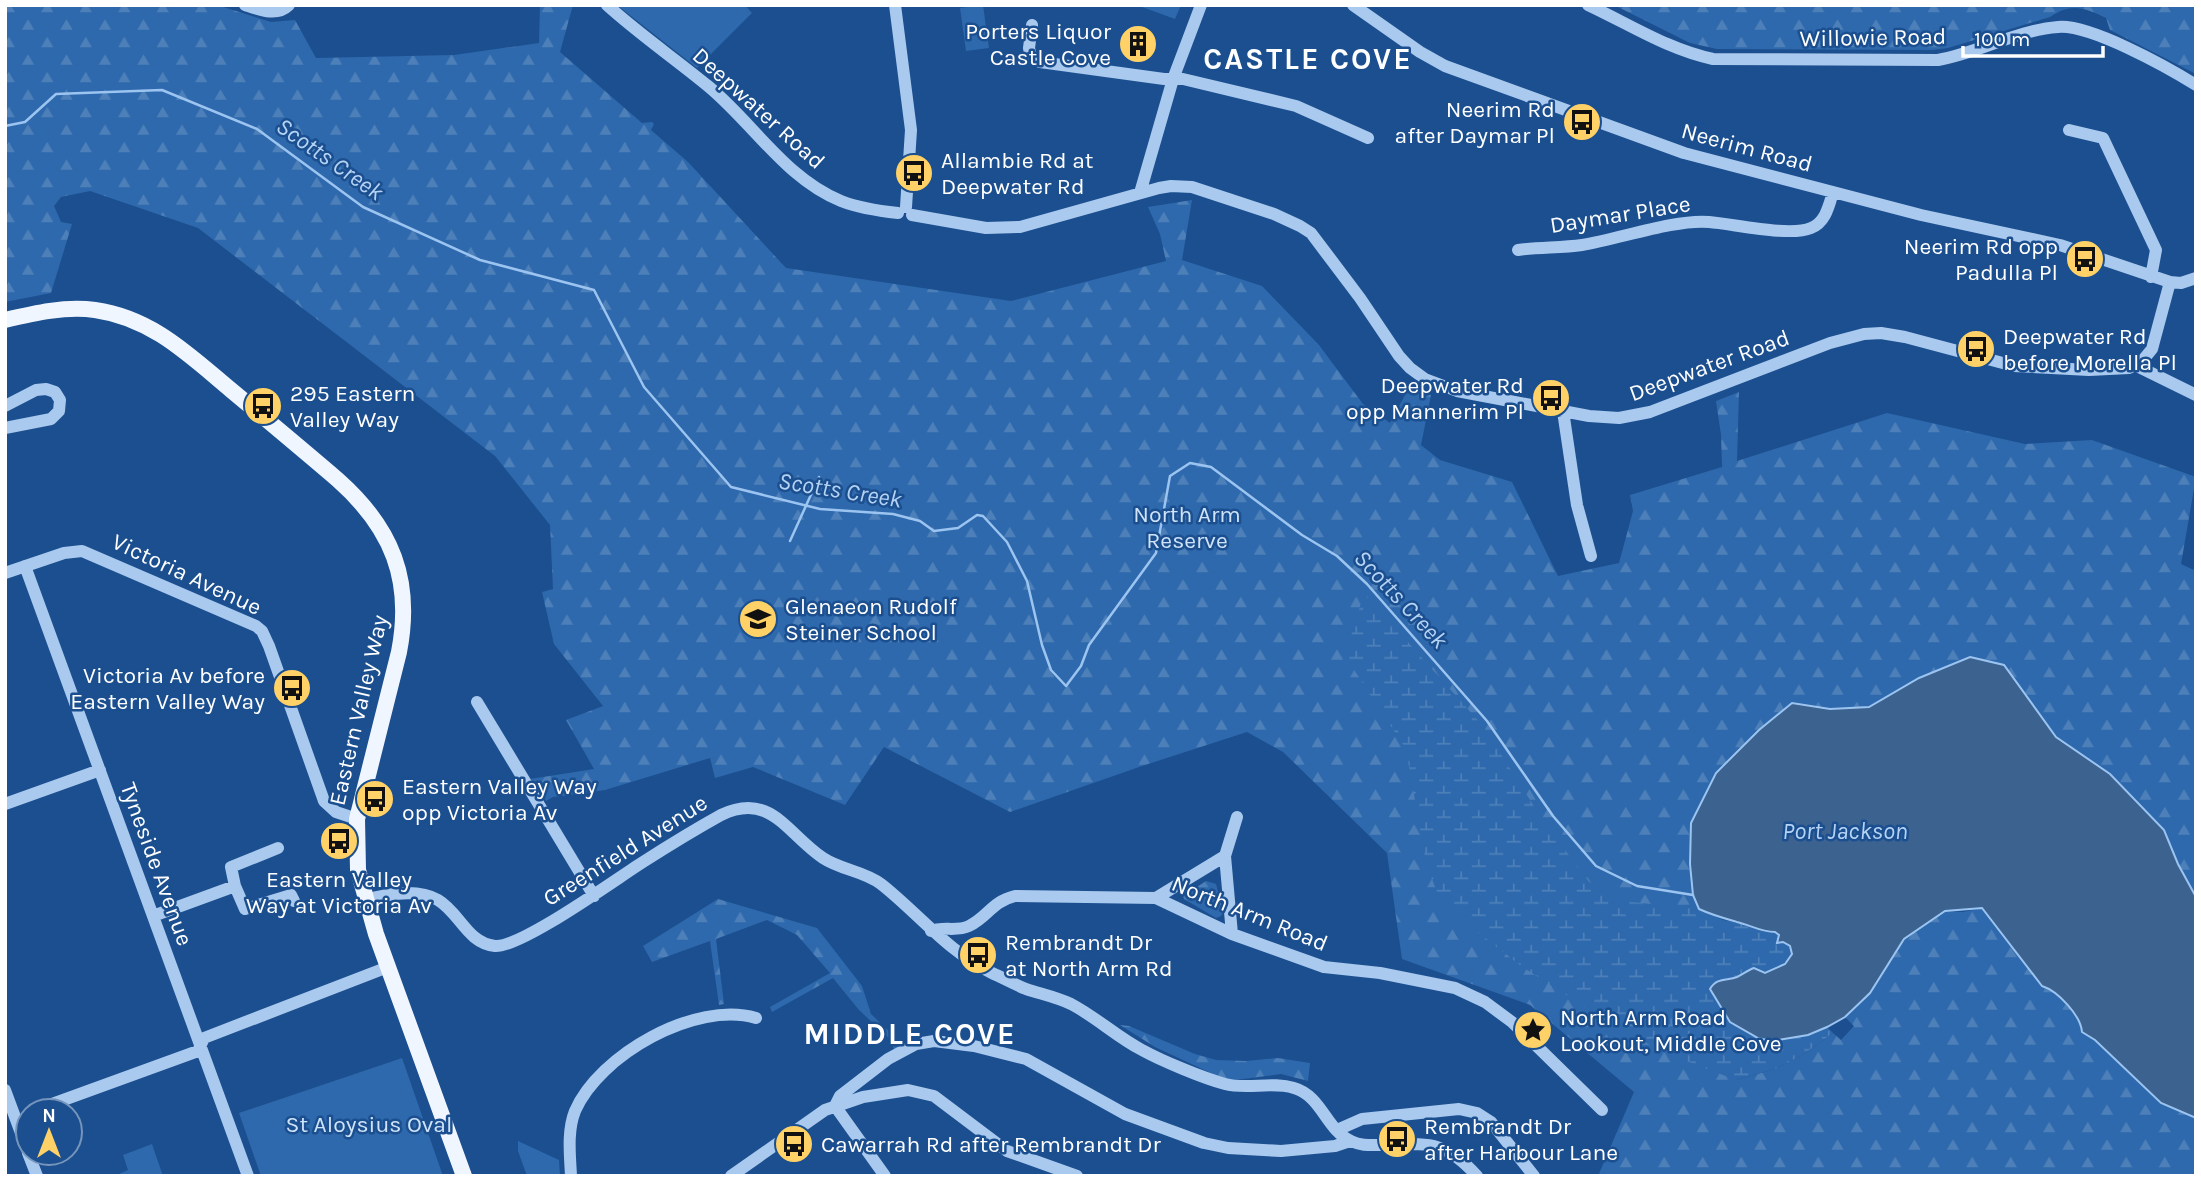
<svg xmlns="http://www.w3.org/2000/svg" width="2201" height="1181" font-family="Karla,sans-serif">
  <defs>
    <pattern id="forest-firs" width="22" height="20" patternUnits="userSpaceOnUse" patternTransform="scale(1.75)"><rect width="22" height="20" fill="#2e69ad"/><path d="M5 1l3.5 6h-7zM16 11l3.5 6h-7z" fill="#4d80b9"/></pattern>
    <pattern id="wetland-marsh" width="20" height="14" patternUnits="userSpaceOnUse" patternTransform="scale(1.75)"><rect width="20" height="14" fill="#2e69ad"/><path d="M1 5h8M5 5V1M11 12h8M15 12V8" fill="none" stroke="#4d80b9"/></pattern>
  </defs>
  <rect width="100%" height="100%" fill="#1b4f8f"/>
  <!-- green -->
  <path fill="#2e69ad" d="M617,5H745L752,13L697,68Z
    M983,5L989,48L966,51L960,8Z
    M1142,5H1181L1175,19L1142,7Z
    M402,1058L443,1176H261L239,1113Z
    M518,1141L559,1160L560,1176H527L518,1151Z
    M152,1144L163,1176H120L119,1174L128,1170L123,1155Z"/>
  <!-- forest -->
  <path fill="url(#forest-firs)" d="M5,5H217L271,22L295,20L316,58L454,55L539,43L540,5H573L560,52L642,123L652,122L654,124L651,130L688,162L786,268L1011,301L1166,261L1160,234L1148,207L1192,200L1182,260L1262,286L1319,345L1363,404L1390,423L1411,384L1431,395L1421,445L1440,460L1512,482L1558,576L1619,563L1633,511L1630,495L1722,467L1721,435L1716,401L1739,392L1737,461L1887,413L2025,444L2092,440L2196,477L2181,564L2196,571V897L2178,864L2164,830L2110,774L2056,737L2004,665L1919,678L1869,707L1830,709L1792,703L1691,823L1690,864L1693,895L1699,909L1736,1080L1775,1069L1801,1056L1833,1033L1841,1040L1854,1026L1845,1017L1870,993L1904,939L1945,911L1963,912L1982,908L2042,986C2058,991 2081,1016 2082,1032L2095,1040L2161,1103L2196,1118V1176H1598L1634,1092L1530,1005L1402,959L1387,853L1283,752L1247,732L1142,766L1010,812L884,747L845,805L753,767L715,778L710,758L605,790L553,797L546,801L530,779L594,769L566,720L603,706L554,644L542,592L553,589L550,525L495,456L198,228L90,191L61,197L54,206L61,222L72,224L51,293L5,302Z
    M1614,5H2196V74L2110,30L2106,18C2083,7 2071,3 2050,17L1948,48L1933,50L1717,49L1690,43Z
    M1206,881L1216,884L1223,912L1221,916L1216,918L1184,899L1183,896Z
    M718,899L817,928L862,986L871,1014L897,1039L898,1049L895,1052L890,1039L859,1010L833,978L772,1012L770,1007L830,973L797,935L767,920L716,939L724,1004L719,1005L710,941L652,962L643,946Z
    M1120,1025L1129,1026L1195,1054L1216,1060L1246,1061L1278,1058L1310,1063L1308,1081L1281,1074L1228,1081L1155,1047Z"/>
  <!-- wetland -->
  <path fill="url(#wetland-marsh)" d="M1364,593L1483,726L1544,822L1589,882L1632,902L1699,909L1723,920L1738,922L1765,932H1775L1790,946L1792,954C1771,982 1756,965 1734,979L1808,1035L1827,1027L1833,1033L1801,1056L1775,1069L1736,1080L1663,1052L1610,1023L1521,966L1441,903L1426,863L1406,749L1345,656Z"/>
  <!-- water -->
  <path fill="#3c6290" stroke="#9cc4f0" stroke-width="2" d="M1970,657L2004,665L2056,737L2110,774L2164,830L2178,864L2196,897V1118L2161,1103L2095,1040L2082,1032C2081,1016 2058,991 2042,986L1982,908L1945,911L1904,939L1870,993L1845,1017L1827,1027L1808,1035L1772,1041L1758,1038L1730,1022L1710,989C1717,977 1727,981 1737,977C1743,974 1748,970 1754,968L1765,973L1785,964L1792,954L1790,946L1783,942L1777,943L1779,935L1775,932C1761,932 1750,925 1737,922C1723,918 1712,915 1699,909L1693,895L1690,864L1691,823L1716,773L1759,730L1792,703L1830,709L1869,707L1919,678Z"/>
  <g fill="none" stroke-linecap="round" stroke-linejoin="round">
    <!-- stream -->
    <path stroke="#9cc4f0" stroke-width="2.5" d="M5,126L25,122L56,94L162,90L257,129L363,207L480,260L594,290L644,387L731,487L820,509L893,514L920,521L934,531L958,528L977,515L983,516L1007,542L1027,581L1042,645L1051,670L1066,686L1081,666L1089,645L1156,553L1170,476L1190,463L1211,467L1302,535L1337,556L1367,584L1487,721L1553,816L1596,866L1637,886L1693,895
      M790,541L819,477"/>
    <!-- minor -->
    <path stroke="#a9c9ee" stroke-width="12" d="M245,5C260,10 277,17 289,5
      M607,5C639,34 674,58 708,86C753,123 785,178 841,201C859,208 879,211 898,213
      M895,5L911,130L906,207
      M1353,5L1420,52L1445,66L1684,153L1921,215L2060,245L2170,282L2181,283L2196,278
      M1588,5C1629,24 1669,50 1713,59L1938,60C1978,53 2017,30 2058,27C2090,24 2167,67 2196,85
      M1032,25L1029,48L1031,58L1040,62L1164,79H1183L1296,106L1368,138
      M2069,130L2103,138L2156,250L2151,277
      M1140,193L1173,79L1201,5
      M912,215L986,228L1020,227L1159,188L1171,186L1192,187L1274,214L1300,226L1311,233L1360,298L1399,356L1410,368L1425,379L1457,391L1589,416L1619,418L1650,412L1830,343L1864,334L1881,333L1905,337L2014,366L2089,370L2129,368L2143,360L2152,349L2170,282
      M1518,250C1539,247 1561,248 1582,245C1619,239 1675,219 1709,222C1734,224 1790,237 1811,228C1826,222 1829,205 1833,192
      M2135,365L2196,395
      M5,406L36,390L46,389L55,392L60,400L59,411L51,419L5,428
      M1563,411L1577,505L1591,556
      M25,566L248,1176
      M5,573L64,553L82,551L256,626L262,631L269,646L324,801L336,812L357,819
      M477,702L594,896
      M5,804L100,770
      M1225,856L1232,934
      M235,886L231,867L278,848
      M1156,898L1225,856L1237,817
      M365,900C387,894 417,888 438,900C460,913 467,943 495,946C521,948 616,879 643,862C668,846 694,830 721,815C771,791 787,834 823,858C841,870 864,871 881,884C918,913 948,952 992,973C1003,978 1014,984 1026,989C1041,994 1056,997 1071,1004C1096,1017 1117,1037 1142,1050C1162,1061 1203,1078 1225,1084C1247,1090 1272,1081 1294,1088C1322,1096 1326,1130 1351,1141C1361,1146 1371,1145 1382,1145C1427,1144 1444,1139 1477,1176
      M153,916L235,886L245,909L291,895L294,901
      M931,931C943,926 957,932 969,926C989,916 991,902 1015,896L1156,898L1232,934L1324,967L1380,973L1455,988L1485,1002L1512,1022L1602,1110
      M5,1090L28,1152
      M835,1106L840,1096L888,1059L916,1044L934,1041L974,1046L1026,1059L1125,1114L1204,1143L1228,1148L1281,1151L1335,1146L1350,1141
      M835,1106L885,1176
      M33,1111L198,1051L204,1038L388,967
      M1337,1130L1362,1119L1459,1109L1477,1113L1491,1122L1534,1176
      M28,1153L37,1176
      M571,1176C570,1155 567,1131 575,1111C599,1055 696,1000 756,1018
      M731,1176L825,1110L863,1097L908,1090L934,1096L1007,1151L1077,1176"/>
    <!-- major -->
    <path stroke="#f0f6ff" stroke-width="16" d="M5,320C35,313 65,306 95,310C152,318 189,355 231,390C267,420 303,450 338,480C392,528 413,580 399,652L357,819L358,870L376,934L464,1176"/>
  </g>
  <!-- icons -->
  <defs>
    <symbol id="building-disc" viewBox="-11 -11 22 22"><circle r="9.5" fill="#ffd166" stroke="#1b4f8f"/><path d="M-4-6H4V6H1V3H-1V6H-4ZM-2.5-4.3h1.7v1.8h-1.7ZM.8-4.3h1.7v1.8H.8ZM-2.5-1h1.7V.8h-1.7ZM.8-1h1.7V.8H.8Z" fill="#111"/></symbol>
    <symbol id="bus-disc" viewBox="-11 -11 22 22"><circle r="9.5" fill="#ffd166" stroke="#1b4f8f"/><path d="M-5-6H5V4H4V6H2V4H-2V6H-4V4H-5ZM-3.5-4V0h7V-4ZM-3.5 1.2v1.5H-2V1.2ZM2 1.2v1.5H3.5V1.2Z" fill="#111"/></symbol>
    <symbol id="school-disc" viewBox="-11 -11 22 22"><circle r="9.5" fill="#ffd166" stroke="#1b4f8f"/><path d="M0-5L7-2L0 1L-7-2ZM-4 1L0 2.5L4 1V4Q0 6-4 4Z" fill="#111"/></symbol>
    <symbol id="sight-disc" viewBox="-11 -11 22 22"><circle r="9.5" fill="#ffd166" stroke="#1b4f8f"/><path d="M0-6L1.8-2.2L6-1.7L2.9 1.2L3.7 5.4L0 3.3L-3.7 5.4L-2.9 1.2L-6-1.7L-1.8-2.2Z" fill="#111"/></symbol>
  </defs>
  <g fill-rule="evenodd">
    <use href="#building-disc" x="1116" y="22" width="44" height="44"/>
    <use href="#bus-disc" x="1560" y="100" width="44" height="44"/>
    <use href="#bus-disc" x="892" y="151" width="44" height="44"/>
    <use href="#bus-disc" x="2063" y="237" width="44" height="44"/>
    <use href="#bus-disc" x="1954" y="327" width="44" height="44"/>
    <use href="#bus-disc" x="1529" y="376" width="44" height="44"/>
    <use href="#bus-disc" x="241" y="384" width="44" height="44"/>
    <use href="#school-disc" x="736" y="597" width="44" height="44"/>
    <use href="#bus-disc" x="270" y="666" width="44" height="44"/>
    <use href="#bus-disc" x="353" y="777" width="44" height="44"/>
    <use href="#bus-disc" x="317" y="819" width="44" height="44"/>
    <use href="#bus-disc" x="956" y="933" width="44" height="44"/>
    <use href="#sight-disc" x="1511" y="1008" width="44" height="44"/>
    <use href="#bus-disc" x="1375" y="1117" width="44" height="44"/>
    <use href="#bus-disc" x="772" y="1122" width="44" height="44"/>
  </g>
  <g text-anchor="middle" stroke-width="5" stroke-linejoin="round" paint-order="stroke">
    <!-- poi labels -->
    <g font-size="23" fill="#fff" stroke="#1b4f8f" text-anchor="start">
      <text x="1111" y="39" text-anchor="end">Porters Liquor<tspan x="1111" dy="26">Castle Cove</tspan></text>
      <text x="1555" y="117" text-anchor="end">Neerim Rd<tspan x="1555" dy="26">after Daymar Pl</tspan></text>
      <text x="941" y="168">Allambie Rd at<tspan x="941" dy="26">Deepwater Rd</tspan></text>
      <text x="2058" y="254" text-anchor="end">Neerim Rd opp<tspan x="2058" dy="26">Padulla Pl</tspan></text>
      <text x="2003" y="344">Deepwater Rd<tspan x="2003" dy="26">before Morella Pl</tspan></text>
      <text x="1524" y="393" text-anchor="end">Deepwater Rd<tspan x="1524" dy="26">opp Mannerim Pl</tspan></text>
      <text x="290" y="401">295 Eastern<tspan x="290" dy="26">Valley Way</tspan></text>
      <text x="785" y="614">Glenaeon Rudolf<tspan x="785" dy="26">Steiner School</tspan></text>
      <text x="265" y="683" text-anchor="end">Victoria Av before<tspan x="265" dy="26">Eastern Valley Way</tspan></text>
      <text x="402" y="794">Eastern Valley Way<tspan x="402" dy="26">opp Victoria Av</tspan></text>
      <text x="339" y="887" text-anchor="middle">Eastern Valley<tspan x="339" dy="26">Way at Victoria Av</tspan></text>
      <text x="1005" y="950">Rembrandt Dr<tspan x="1005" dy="26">at North Arm Rd</tspan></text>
      <text x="1560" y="1025">North Arm Road<tspan x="1560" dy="26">Lookout, Middle Cove</tspan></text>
      <text x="1424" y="1134">Rembrandt Dr<tspan x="1424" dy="26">after Harbour Lane</tspan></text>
      <text x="821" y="1152">Cawarrah Rd after Rembrandt Dr</text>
    </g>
    <!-- street labels -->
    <g font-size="23" fill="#fff" stroke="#1b4f8f">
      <text transform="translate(1873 37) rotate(-1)" y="8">Willowie Road</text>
      <text transform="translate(759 108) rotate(42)" y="8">Deepwater Road</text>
      <text transform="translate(1747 147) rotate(15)" y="8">Neerim Road</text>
      <text transform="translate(1620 214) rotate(-9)" y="8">Daymar Place</text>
      <text transform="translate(1709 365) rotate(-20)" y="8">Deepwater Road</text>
      <text transform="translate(187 574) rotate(25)" y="8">Victoria Avenue</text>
      <text transform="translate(358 710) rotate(-77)" y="8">Eastern Valley Way</text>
      <text transform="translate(625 850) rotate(-32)" y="8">Greenfield Avenue</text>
      <text transform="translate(157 864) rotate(70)" y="8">Tyneside Avenue</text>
      <text transform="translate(1250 913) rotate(22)" y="8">North Arm Road</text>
    </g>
    <!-- park labels -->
    <g font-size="23" fill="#cfe3fa" stroke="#1b4f8f">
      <text x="1187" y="522">North Arm<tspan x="1187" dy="26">Reserve</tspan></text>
      <text x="369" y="1132">St Aloysius Oval</text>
    </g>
    <!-- water labels -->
    <g font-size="24" font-style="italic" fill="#b5d3f5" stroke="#1b4f8f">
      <text transform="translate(330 159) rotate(35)" y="8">Scotts Creek</text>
      <text transform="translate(840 490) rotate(9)" y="8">Scotts Creek</text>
      <text transform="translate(1401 599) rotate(47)" y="8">Scotts Creek</text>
      <text x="1845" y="839">Port Jackson</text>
    </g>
    <!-- district labels -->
    <g font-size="30" font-weight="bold" letter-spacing="2" fill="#fff" stroke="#1b4f8f">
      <text x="1308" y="69">CASTLE COVE</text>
      <text x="910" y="1044">MIDDLE COVE</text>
    </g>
  </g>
  <!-- border -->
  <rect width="2201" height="1181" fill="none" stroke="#ffffff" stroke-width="14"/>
  <!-- north arrow -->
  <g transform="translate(49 1132)"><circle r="33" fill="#1b4f8f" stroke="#7695bc" stroke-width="2"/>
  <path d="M0-5L12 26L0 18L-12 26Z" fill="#ffd166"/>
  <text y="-10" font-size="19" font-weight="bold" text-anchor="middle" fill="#ffffff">N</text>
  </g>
  <!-- scale -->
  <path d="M1963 46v10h140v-10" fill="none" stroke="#ffffff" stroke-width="3.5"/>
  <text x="1974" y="46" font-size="21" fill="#ffffff" stroke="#1b4f8f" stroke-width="5" paint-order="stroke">100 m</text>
</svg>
